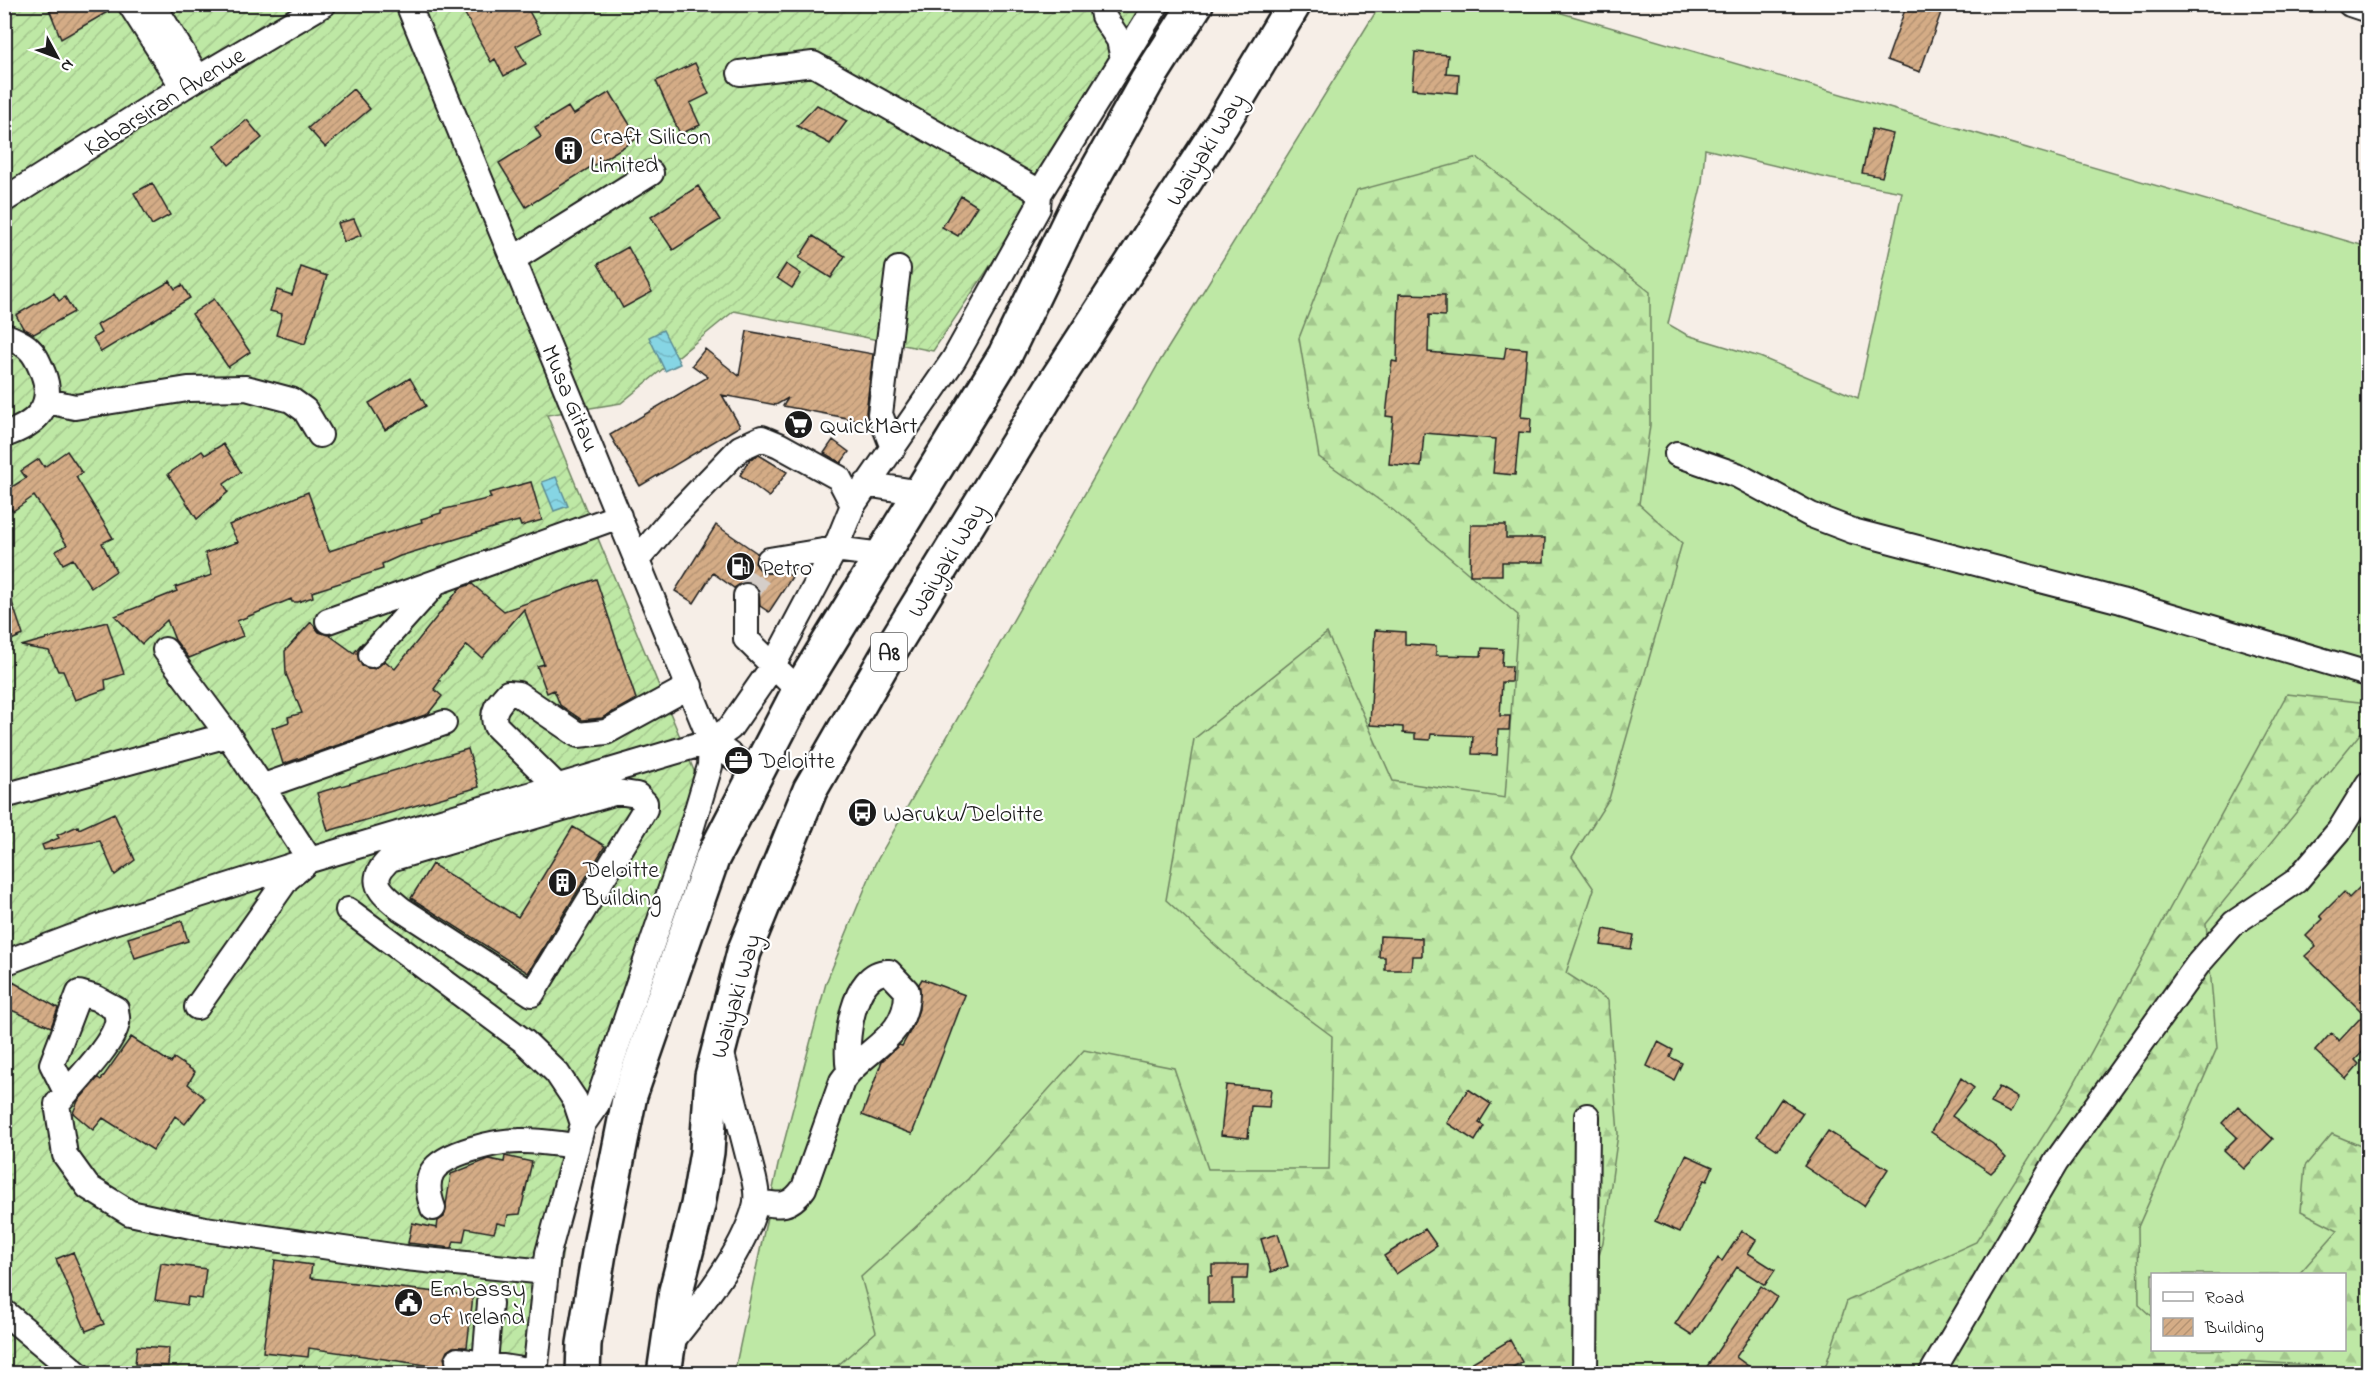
<svg xmlns="http://www.w3.org/2000/svg" width="2373" height="1378" font-family="'Indie Flower',sans-serif">
  <defs>
    <pattern id="forest-firs" width="22" height="20" patternUnits="userSpaceOnUse" patternTransform="scale(1.5)"><rect width="22" height="20" fill="#bee8a5"/><path d="M5 1l3.5 6h-7zM16 11l3.5 6h-7z" fill="#a3c68d"/></pattern>
    <pattern id="garden-furrows" width="10" height="10" patternUnits="userSpaceOnUse" patternTransform="scale(1.5)"><rect width="10" height="10" fill="#bee8a5"/><path d="M-1 1l2-2M0 10L10 0M9 11l2-2" fill="none" stroke="#a3c68d"/></pattern>
    <pattern id="water-waves" width="16" height="10" patternUnits="userSpaceOnUse" patternTransform="scale(1.5)"><rect width="16" height="10" fill="#86d5e4"/><path d="M0 5q4-4 8 0t8 0" fill="none" stroke="#73b6c3"/></pattern>
    <pattern id="building-hatch" width="6" height="6" patternUnits="userSpaceOnUse" patternTransform="scale(1.5)"><rect width="6" height="6" fill="#d4ac86"/><path d="M-1 1l2-2M0 6l6-6M5 7l2-2" fill="none" stroke="#b59373"/></pattern>
  </defs>
  <rect width="100%" height="100%" fill="#f6eee7"/>
  <filter id="ink" filterUnits="userSpaceOnUse"><feTurbulence type="fractalNoise" baseFrequency=".0167" numOctaves="2"/><feDisplacementMap in="SourceGraphic" scale="12" xChannelSelector="R" yChannelSelector="G"/><feConvolveMatrix kernelMatrix="1 2 1 2 8 2 1 2 1" color-interpolation-filters="sRGB"/></filter>
  <g filter="url(#ink)">
    <!-- grass -->
    <path fill="#bee8a5" stroke="#6d8260" stroke-width="1.5" fill-rule="evenodd" d="M1380,5H1534L2368,247V1373L734,1374L778,1165L826,983L875,864L1160,361ZM1705,149L1831,179L1902,192L1858,398L1760,357L1687,335L1668,324L1702,183ZM2152,1274H2344V1350H2152Z"/>
    <!-- forest -->
    <path fill="url(#forest-firs)" stroke="#6d8260" stroke-width="1.5" d="M1478,158L1650,292V425L1639,504L1682,543L1609,799L1572,857L1594,889L1566,973L1608,1000L1618,1134L1603,1242L1582,1314L1584,1373L828,1374L876,1332L861,1277L968,1179L1084,1050L1174,1068L1208,1169H1329L1332,1036L1239,967L1166,900L1194,739L1327,633L1393,781L1505,798L1518,615L1393,510L1319,457L1299,338L1356,191Z
      M2287,694L2368,703V724L2206,923L2217,1048L2138,1227L2139,1305L2152,1317V1350H2344V1274H2299L2338,1230L2301,1211L2305,1166L2332,1134L2368,1149V1373H2312L2308,1365L2241,1361L2231,1374H1823L1847,1301L1976,1242L2059,1111Z"/>
    <!-- garden -->
    <path fill="url(#garden-furrows)" stroke="#6d8260" stroke-width="1.5" d="M5,5H1165L933,351L734,311L621,403L547,415L697,778L591,1085L542,1373L5,1374Z"/>
    <!-- water -->
    <path fill="url(#water-waves)" stroke="#5c8b94" stroke-width="1.5" d="M663,330L680,364L665,371L649,337Z
      M556,477L568,506L554,511L542,482Z"/>
    <!-- building -->
    <path fill="url(#building-hatch)" stroke="#1c1c1c" stroke-width="1.5" d="M47,4H116V7L61,39Z
      M476,4H525L541,33L516,46L526,64L504,76L495,59L491,62L464,12Z
      M1907,4H1944L1920,72L1887,60Z
      M1415,52L1448,55L1446,73L1459,74L1458,93L1412,89Z
      M695,63L709,94L690,103L700,125L680,134L656,81Z
      M353,89L370,109L325,147L308,128Z
      M610,92L638,138L526,207L499,163L541,137L535,127L568,107L573,115Z
      M817,105L847,121L830,144L797,126Z
      M247,120L262,138L229,165L214,146Z
      M1872,129L1893,134L1882,177L1862,173Z
      M152,183L170,215L152,225L134,193Z
      M698,186L720,220L673,250L651,217Z
      M961,196L977,206L958,236L942,227Z
      M354,219L361,235L344,242L338,223Z
      M813,236L845,256L831,278L799,258Z
      M628,247L652,292L623,308L598,264Z
      M786,264L801,274L792,288L777,278Z
      M301,267L327,276L305,344L276,335L282,314L270,311L277,290L292,295Z
      M170,281L175,289L182,285L190,298L101,352L93,338L101,333L97,325Z
      M54,293L59,301L65,297L74,312L34,334L23,328L16,315Z
      M1399,294L1445,295V316L1429,315L1428,352L1504,359L1506,347L1527,349L1521,417L1531,418L1530,433L1519,432L1515,475L1493,473L1496,439L1424,433L1421,467L1389,464L1393,417L1386,416L1392,361L1397,362Z
      M214,299L250,352L228,367L192,314Z
      M747,331L873,354L866,412L868,422L783,406L788,398L776,405L722,395L740,426L640,486L610,435L708,377L692,365L705,349L739,376Z
      M410,378L426,406L385,430L369,403Z
      M833,440L849,452L841,463L824,453Z
      M223,444L241,472L224,484L228,492L197,519L168,474L202,451L205,455Z
      M67,451L82,473L76,477L113,538L102,543L116,571L91,588L73,559L63,564L56,551L67,545L34,496L13,511L4,498V492L26,478L21,471L39,459L44,467Z
      M759,455L787,472L769,497L740,475L750,459Z
      M531,482L542,520L521,526L519,521L499,526L400,556L382,564L383,569L312,592L313,597L298,602H292L291,599L237,621L243,636L189,658L175,640L167,620L142,644L115,616L177,591L175,587L212,575L205,553L238,542L229,525L308,492L329,551L422,522L421,519L441,513V510L491,498L489,493Z
      M716,525L757,553L755,563L763,573L785,572L792,577L769,612L760,606L759,589L754,584L745,582L734,588L713,573L694,603L675,591Z
      M1471,525H1506V538H1545L1544,562H1502V575H1470Z
      M596,579L636,699L602,718L582,720L560,705L554,690L547,693L537,666L544,664L524,609L482,658L467,645L438,680L440,681L434,689L442,696L428,714L283,764L272,728L289,722L288,717L302,713L286,674L285,651L311,622L319,632L329,635L354,653L362,643H363L357,653L362,666L375,669L385,661L395,669L460,588L472,584L504,611Z
      M7,587L23,635L4,643V588Z
      M107,622L124,674L105,680L106,689L75,700L63,671H58L49,651L21,646Z
      M1375,630L1405,632V644L1436,646V655L1481,656L1482,648L1503,649L1502,666H1512L1511,682H1502L1500,716H1510L1509,730H1498L1497,755L1472,754L1473,736L1431,734L1430,740L1415,739V734L1403,733V727L1370,725Z
      M468,749L479,787L328,831L317,793Z
      M114,813L135,860L115,875L100,841L44,850L42,845L59,838L57,835L78,826L79,829Z
      M573,827L605,846L528,973L411,898L432,864L518,917Z
      M2368,879V1046L2355,1060L2359,1064L2346,1079L2315,1051L2331,1033L2339,1041L2364,1014L2305,956L2316,946L2306,936L2323,919L2320,916L2344,892L2349,898Z
      M182,921L188,941L135,958L128,938Z
      M1604,929L1634,935L1631,949L1601,945Z
      M1380,936L1422,938V956H1412L1411,970H1385V957H1379Z
      M922,979L965,995L912,1134L862,1115L882,1061L899,1045L902,1046L913,1026L919,1009V984Z
      M13,982L58,1008L51,1027L4,1007V997Z
      M131,1037L171,1063L174,1058L195,1072L188,1084L205,1098L185,1124L175,1116L153,1150L103,1118L93,1130L73,1113L78,1101L98,1078L101,1080Z
      M1658,1042L1673,1050L1670,1057L1682,1063L1674,1080L1647,1066Z
      M1961,1078L1974,1088L1952,1116L1993,1144L2006,1158L1991,1173L1931,1132Z
      M1226,1085L1271,1089L1269,1107L1251,1106L1248,1138L1221,1135Z
      M1999,1087L2018,1098L2010,1113L1990,1103Z
      M1468,1089L1491,1104L1479,1123L1484,1126L1475,1141L1447,1123Z
      M1781,1099L1803,1113L1778,1150L1757,1136Z
      M2238,1106L2273,1139L2244,1169L2224,1150L2237,1137L2222,1123Z
      M1828,1131L1888,1169L1864,1206L1804,1166Z
      M1686,1155L1713,1167L1707,1181L1704,1180L1680,1232L1655,1221Z
      M505,1156L532,1162L520,1214L508,1215L506,1225L497,1223L494,1233L466,1228L463,1242L454,1241L452,1248L408,1243L412,1223L437,1228L438,1221L444,1217L451,1174L489,1159L504,1162Z
      M1425,1229L1437,1246L1396,1274L1384,1256Z
      M1742,1231L1756,1240L1748,1253L1775,1270L1765,1285L1737,1267L1692,1335L1675,1324L1718,1258L1722,1261Z
      M1278,1234L1288,1266L1271,1272L1261,1239Z
      M73,1252L104,1324L86,1331L56,1259Z
      M275,1260L312,1265L310,1278L473,1296L467,1347H453L447,1351L444,1358L447,1368L309,1348L308,1357L263,1352Z
      M161,1263L206,1269L202,1299L188,1297L187,1305L155,1300Z
      M1212,1265H1248L1247,1279H1233V1303H1208V1276H1212Z
      M1761,1286L1777,1297L1736,1357L1759,1374H1715L1706,1368Z
      M1510,1340L1522,1362L1501,1374H1477L1471,1363Z
      M137,1346L169,1348L168,1366L135,1364Z"/>
    <g fill="none" stroke-linecap="round" stroke-linejoin="round">
      <!-- minor-tunnel -->
      <path stroke="#d5cec9" stroke-width="24" stroke-dasharray="24 12" stroke-linecap="butt" d="M746,596L769,560"/>
      <defs>
        <path id="minor" d="M130,4L183,87
          M153,4L198,78
          M408,4L711,741L756,774
          M2350,4L2368,10
          M1123,59L1157,4
          M740,73L813,64L1031,187L1039,194L1038,208L954,359L853,505
          M1039,194L1123,59L1119,40L1103,16L1101,4
          M4,200L183,87L324,4
          M513,259L651,173
          M4,335C12,339 23,342 29,349C36,355 39,364 43,373C56,407 35,425 4,435
          M47,401L75,407L188,389L246,388L291,400L305,410L320,435
          M893,448L880,414L898,269
          M1677,454L1737,475L1811,515L1853,531L2121,601L2368,674
          M866,484L921,493
          M769,560L835,549L882,555
          M746,596V639L799,691
          M328,621L619,516
          M165,650L228,735L310,860L711,741L730,728L773,666L835,549L853,505L839,478L779,445L762,438L740,448L669,522L637,560
          M371,655L436,583
          M557,786L496,726C490,712 499,703 508,693L518,694L578,735L606,732L690,686
          M261,787L444,723
          M617,792L637,795L645,803V809L532,994L401,909C380,892 366,881 390,859Z
          M4,796L228,735
          M348,910L525,1042L557,1073L575,1100L583,1124L548,1253L535,1374
          M4,963L107,924L310,860
          M197,1007L287,879L304,865
          M66,1092L52,1064L79,993L96,998L116,1009C116,1013 118,1019 117,1023C113,1045 72,1085 57,1104L65,1155L88,1187L130,1213L205,1229L406,1258L546,1272
          M583,1124L597,1104L690,833L710,766L711,741
          M756,1201C780,1206 789,1209 804,1188L842,1081C863,1049 908,1039 907,991L889,972C852,970 844,1044 849,1070
          M433,1208C429,1197 426,1183 432,1172C444,1152 498,1141 519,1141C538,1140 557,1144 576,1146
          M4,1312L78,1374
          M668,1346C698,1309 743,1253 755,1207C758,1197 756,1188 754,1179L720,1046
          M458,1360L535,1372
          M485,1363L490,1303
          M1585,1374L1587,1116
          M1931,1374L2056,1162L2198,964L2234,923L2296,881L2339,831L2368,784"/>
        <path id="highway" d="M583,1374L584,1344L601,1241L630,1095L712,859L799,691L1005,355L1075,210L1147,81L1196,4
          M664,1374L676,1291L698,1205L707,1152L712,1076L744,952L810,790L887,656L1052,387L1222,124L1294,4"/>
      </defs>
      <!-- minor casing -->
      <use href="#minor" stroke="#1c1c1c" stroke-width="28"/>
      <!-- highway casing -->
      <use href="#highway" stroke="#1c1c1c" stroke-width="38"/>
      <!-- minor -->
      <use href="#minor" stroke="#fff" stroke-width="24"/>
      <!-- highway -->
      <use href="#highway" stroke="#fff" stroke-width="33"/>
    </g>
  </g>
  <!-- icons -->
  <defs>
    <symbol id="building-disc" viewBox="-11 -11 22 22"><circle r="9.5" fill="#1c1c1c" stroke="#fff"/><path d="M-4-6H4V6H1V3H-1V6H-4ZM-2.5-4.3h1.7v1.8h-1.7ZM.8-4.3h1.7v1.8H.8ZM-2.5-1h1.7V.8h-1.7ZM.8-1h1.7V.8H.8Z" fill="#fff"/></symbol>
    <symbol id="supermarket-disc" viewBox="-11 -11 22 22"><circle r="9.5" fill="#1c1c1c" stroke="#fff"/><path d="M-6-5.5h2.5l.6 2H6L4.5 2H-2.5L-4.4-4H-6ZM-1.5 3.2a1.3 1.3 0 1 0 .1 0ZM3 3.2a1.3 1.3 0 1 0 .1 0Z" fill="#fff"/></symbol>
    <symbol id="fuel-disc" viewBox="-11 -11 22 22"><circle r="9.5" fill="#1c1c1c" stroke="#fff"/><path d="M-5.5-6h7V0h2V4h1.3V-2.5L3-4.5l.8-.8L6-3V5H2.5V1h-1V6h-7ZM-4.2-4.7v3.2H.2V-4.7Z" fill="#fff"/></symbol>
    <symbol id="office-disc" viewBox="-11 -11 22 22"><circle r="9.5" fill="#1c1c1c" stroke="#fff"/><path d="M-6-3h4V-5.5h4V-3h4V5H-6ZM-1-4.5V-3h2v-1.5ZM-6 0V1H6V0Z" fill="#fff"/></symbol>
    <symbol id="bus-disc" viewBox="-11 -11 22 22"><circle r="9.5" fill="#1c1c1c" stroke="#fff"/><path d="M-5-6H5V4H4V6H2V4H-2V6H-4V4H-5ZM-3.5-4V0h7V-4ZM-3.5 1.2v1.5H-2V1.2ZM2 1.2v1.5H3.5V1.2Z" fill="#fff"/></symbol>
    <symbol id="civic-disc" viewBox="-11 -11 22 22"><circle r="9.5" fill="#1c1c1c" stroke="#fff"/><path d="M-.6-6.5H3V-4.5H.6V-3L4-1V1h2V6H-6V1h2V-1L-.6-3ZM-1.2 2.5V6h2.4V2.5Z" fill="#fff"/></symbol>
  </defs>
  <g fill-rule="evenodd">
    <use href="#building-disc" x="552" y="134" width="33" height="33"/>
    <use href="#supermarket-disc" x="782" y="408" width="33" height="33"/>
    <use href="#fuel-disc" x="724" y="550" width="33" height="33"/>
    <use href="#office-disc" x="722" y="744" width="33" height="33"/>
    <use href="#bus-disc" x="846" y="796" width="33" height="33"/>
    <use href="#building-disc" x="546" y="866" width="33" height="33"/>
    <use href="#civic-disc" x="392" y="1286" width="33" height="33"/>
  </g>
  <g text-anchor="middle" stroke-width="4.5" stroke-linejoin="round" paint-order="stroke">
    <!-- shield labels -->
    <rect fill="#fff" stroke="#606060" stroke-width="1.5" x="871" y="633" width="36" height="38" rx="4.5"/>
    <g font-size="22" font-weight="bold" fill="#1c1c1c">
      <text x="889" y="660">A8</text>
    </g>
    <!-- street labels -->
    <g font-size="24" fill="#1c1c1c" stroke="#fff">
      <text transform="translate(164 101) rotate(-32)" y="8">Kabarsiran Avenue</text>
      <text transform="translate(1205 149) rotate(-58)" y="8">Waiyaki Way</text>
      <text transform="translate(571 398) rotate(67)" y="8">Musa Gitau</text>
      <text transform="translate(946 560) rotate(-59)" y="8">Waiyaki Way</text>
      <text transform="translate(735 996) rotate(-74)" y="8">Waiyaki Way</text>
    </g>
    <!-- poi labels -->
    <g font-size="24" fill="#1c1c1c" stroke="#fff" text-anchor="start">
      <text x="590" y="144">Craft Silicon<tspan x="590" dy="28">Limited</tspan></text>
      <text x="820" y="433">QuickMart</text>
      <text x="761" y="575">Petro</text>
      <text x="759" y="768">Deloitte</text>
      <text x="883" y="821">Waruku/Deloitte</text>
      <text x="583" y="877">Deloitte<tspan x="583" dy="28">Building</tspan></text>
      <text x="429" y="1296">Embassy<tspan x="429" dy="28">of Ireland</tspan></text>
    </g>
  </g>
  <!-- margin -->
  <rect width="2373" height="1378" fill="none" stroke="#fff" stroke-width="24"/>
  <rect x="12" y="12" width="2349" height="1354" fill="none" stroke="#1c1c1c" stroke-width="2" filter="url(#ink)"/>
  <!-- legend -->
  <rect x="2151" y="1273" width="195" height="78" fill="#ffffff" stroke="#a4a4a4" stroke-width="1.5"/>
  <rect x="2163" y="1292" width="30" height="9" fill="#ffffff" stroke="#a4a4a4" stroke-width="1.5"/>
  <text x="2205" y="1303" font-size="18" fill="#1c1c1c">Road</text>
  <rect x="2163" y="1318" width="30" height="18" fill="url(#building-hatch)" stroke="#a4a4a4" stroke-width="1.5"/>
  <text x="2205" y="1333" font-size="18" fill="#1c1c1c">Building</text>
  <!-- north arrow -->
  <g transform="translate(57 57) rotate(131)" stroke="#ffffff" stroke-width="4.5" paint-order="stroke">
  <path d="M0-4.5L10 22L0 15L-10 22Z" fill="#1c1c1c"/>
  <text y="-9" font-size="16" font-weight="bold" text-anchor="middle" fill="#1c1c1c">N</text>
  </g>
</svg>
